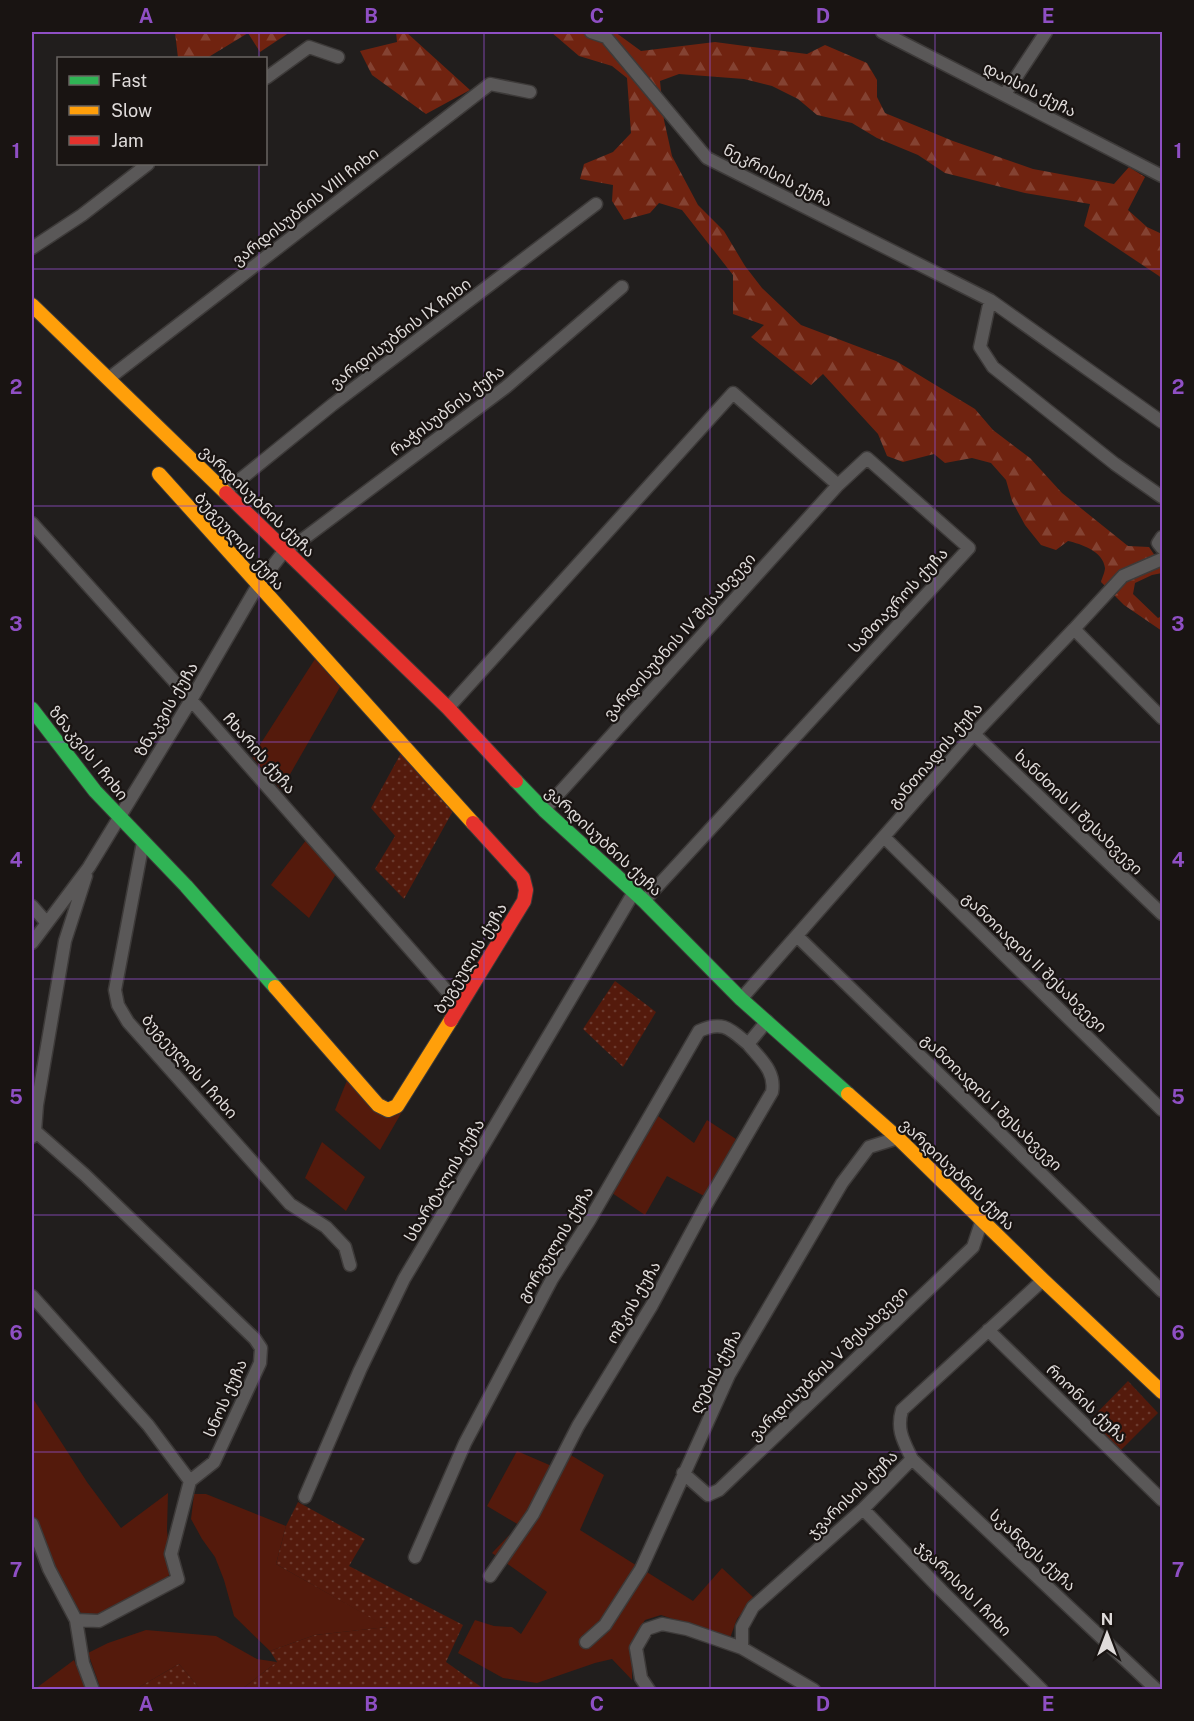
<svg xmlns="http://www.w3.org/2000/svg" width="1194" height="1721" font-family="'Public Sans','Noto Sans Georgian',sans-serif">
  <defs>
    <pattern id="forest-firs" width="22" height="20" patternUnits="userSpaceOnUse" patternTransform="scale(1.5)"><rect width="22" height="20" fill="#702310"/><path d="M5 1l3.5 6h-7zM16 11l3.5 6h-7z" fill="#844232"/></pattern>
    <pattern id="garden-dots" width="8" height="8" patternUnits="userSpaceOnUse" patternTransform="scale(1.5)"><rect width="8" height="8" fill="#541a0c"/><path d="M2 2h.1M6 6h.1" fill="none" stroke="#6c3b2f" stroke-width="1.8" stroke-linecap="round"/></pattern>
  </defs>
  <rect width="100%" height="100%" fill="#211e1d"/>
  <!-- grass -->
  <path fill="#541a0c" d="M315,659L340,687L281,790L252,757Z
    M307,839L336,874L309,918L271,885Z
    M348,1078L403,1110L380,1150L335,1110Z
    M658,1116L694,1143L707,1120L736,1139L704,1196L667,1176L645,1215L612,1193Z
    M322,1142L365,1177L346,1211L305,1178Z
    M32,1397L87,1482L121,1528L168,1493L167,1530L171,1571L167,1579L101,1616L82,1615L56,1571L32,1512Z
    M517,1451L561,1470L569,1454L604,1475L580,1530L693,1601L722,1568L754,1598L737,1619L730,1638L661,1615L645,1620L632,1641V1680L612,1659L595,1663L537,1683L503,1678L458,1653L475,1620L494,1626L512,1627L521,1634L547,1592L492,1553L519,1525L487,1506Z
    M194,1494H206L286,1526L276,1564L388,1627L315,1635L270,1651L234,1616L224,1580L215,1557L202,1539L191,1519Z
    M146,1630L216,1636L257,1659L277,1662L242,1689H200L179,1664L136,1689L101,1690L88,1653L108,1643Z
    M74,1660L86,1689H35Z"/>
  <!-- forest -->
  <path fill="url(#forest-firs)" d="M175,32H290L260,52L248,33L207,58H178Z
    M396,32H406L470,90L426,114L372,75L360,51L397,42Z
    M551,32H615L641,51L715,42L807,54L825,45L867,63L877,80V97L885,113L953,141L1033,169L1114,184L1129,167L1145,177L1128,210L1147,227L1162,234V278L1084,226L1090,204L1025,193L945,173L918,155L877,138L852,123L817,115L798,99L772,86L744,79L679,74L660,81L664,120L672,156L698,205L724,231L745,266L762,288L801,325L896,361L975,409L993,430L1030,458L1062,493L1128,546L1149,547L1162,566V573L1152,575L1135,583L1133,594L1158,618L1162,616V631L1124,605L1101,582C1102,578 1105,572 1105,568C1103,551 1081,544 1068,541L1056,550L1041,545L1025,525L1012,501L1006,480L991,463L972,458L945,463L934,454L903,462L887,456L878,434L823,374L811,385L751,337L764,325L733,314V275L682,210L659,203L650,213L624,220L612,201L613,185L580,179L584,164L613,152L631,133L627,78L612,66L579,56Z"/>
  <!-- garden -->
  <path fill="url(#garden-dots)" d="M401,753L454,809L404,899L375,869L395,836L371,808Z
    M615,981L656,1012L623,1067L583,1029Z
    M1128,1381L1158,1413L1119,1452L1090,1420Z
    M298,1502L365,1539L349,1566L463,1625L446,1662L484,1689H242L277,1662L270,1651L315,1635L387,1627L276,1564L286,1526Z
    M179,1664L200,1689H136Z"/>
  <g fill="none" stroke-linecap="round" stroke-linejoin="round">
    <defs>
      <path id="street" d="M591,32L606,37L707,158L990,300L1162,422
        M882,32L1162,176
        M266,78L309,47L338,57
        M1005,94L1046,32
        M32,248L82,215L148,164
        M990,300L980,347L993,367L1115,464L1162,497
        M108,379L490,84L530,92
        M226,491L332,405L596,204
        M32,523L191,700L460,1006
        M1162,537L1158,543L1162,548
        M1074,629L1123,576L1162,559
        M448,708L733,393L838,485L867,458L969,548L644,901
        M974,734L1162,914
        M544,810L838,485
        M885,838L1162,1110
        M143,842L115,990L118,1005L128,1022L290,1204L326,1227L345,1247L350,1265
        M32,906L47,923
        M798,937L1162,1291
        M32,943L89,867L191,700L258,585L285,550L302,540L506,387L622,287
        M741,999L974,734L1074,629L1162,718
        M32,1137L35,1131L37,1105L65,941L86,876
        M32,1296L148,1425L190,1481L214,1462L260,1363L261,1348L255,1339L85,1175L35,1131
        M988,1330L1162,1500
        M912,1459L1157,1690
        M683,1473L708,1495L719,1490L973,1247L982,1220
        M305,1497L360,1370L404,1279L634,892
        M863,1509L942,1591L1042,1690
        M32,1524L49,1569L76,1620L99,1621L178,1579L171,1554L190,1481
        M415,1557L465,1443L552,1279L589,1221L699,1031C723,1020 730,1029 748,1044L767,1021
        M490,1576L533,1514L578,1426L652,1305L706,1205L772,1092C776,1071 760,1059 748,1044
        M76,1620L83,1663L93,1690
        M586,1642L605,1625L641,1569L729,1375L842,1183L869,1147L898,1138
        M649,1690L641,1678L636,1648L647,1629L662,1624L687,1629L742,1648
        M814,1690L742,1648V1627L753,1607L863,1509L912,1459C904,1442 896,1430 902,1410L1043,1280"/>
      <path id="fast" d="M32,709L95,791L186,886L275,987
        M516,781L544,810L644,901L741,999L848,1094"/>
      <path id="slow" d="M32,305L226,493
        M159,474L473,823
        M275,987L378,1105L388,1110L397,1106L451,1020
        M848,1094L898,1138L1043,1280L1162,1392"/>
      <path id="jam" d="M226,493L448,708L516,781
        M451,1020L524,901L526,890L523,878L473,823"/>
    </defs>
    <!-- street casing -->
    <use href="#street" stroke="#3d3a39" stroke-width="15"/>
    <!-- fast casing -->
    <use href="#fast" stroke="#3d3a39" stroke-width="16"/>
    <!-- slow casing -->
    <use href="#slow" stroke="#3d3a39" stroke-width="16"/>
    <!-- jam casing -->
    <use href="#jam" stroke="#3d3a39" stroke-width="16"/>
    <!-- street -->
    <use href="#street" stroke="#5a5858" stroke-width="12"/>
    <!-- fast -->
    <use href="#fast" stroke="#30b455" stroke-width="14"/>
    <!-- slow -->
    <use href="#slow" stroke="#ff9f0a" stroke-width="14"/>
    <!-- jam -->
    <use href="#jam" stroke="#e5322d" stroke-width="14"/>
  </g>
  <!-- grid -->
  <path fill="none" stroke="#8f4fc4" stroke-width="1.5" stroke-opacity="0.55" d="M259,32V58M484,32V1690M710,32V1690M935,32V1690M259,164V1690M32,269H1162M32,506H1162M32,742H1162M32,979H1162M32,1215H1162M32,1452H1162"/>
  <g text-anchor="middle" stroke-width="4.5" stroke-linejoin="round" paint-order="stroke">
    <!-- street labels -->
    <g font-size="16" fill="#dfdbda" stroke="#191412">
      <text transform="translate(1030 89) rotate(27)" y="6">დაისის ქუჩა</text>
      <text transform="translate(778 175) rotate(27)" y="6">ნეკრისის ქუჩა</text>
      <text transform="translate(305 206) rotate(-38)" y="6">ვარდისუბნის VIII ჩიხი</text>
      <text transform="translate(400 333) rotate(-37)" y="6">ვარდისუბნის IX ჩიხი</text>
      <text transform="translate(447 410) rotate(-37)" y="6">რაჭისუბნის ქუჩა</text>
      <text transform="translate(258 501) rotate(44)" y="6">ვარდისუბნის ქუჩა</text>
      <text transform="translate(240 541) rotate(48)" y="6">ბუგეულის ქუჩა</text>
      <text transform="translate(898 600) rotate(-47)" y="6">სამთავროს ქუჩა</text>
      <text transform="translate(679 636) rotate(-48)" y="6">ვარდისუბნის IV შესახვევი</text>
      <text transform="translate(166 709) rotate(-59)" y="6">ზნაკვის ქუჩა</text>
      <text transform="translate(89 753) rotate(51)" y="6">ზნაკვის I ჩიხი</text>
      <text transform="translate(260 753) rotate(49)" y="6">ჩხარის ქუჩა</text>
      <text transform="translate(935 755) rotate(-49)" y="6">განთიადის ქუჩა</text>
      <text transform="translate(1079 812) rotate(44)" y="6">ხანძთის II შესახვევი</text>
      <text transform="translate(604 841) rotate(43)" y="6">ვარდისუბნის ქუჩა</text>
      <text transform="translate(470 958) rotate(-59)" y="6">ბუგეულის ქუჩა</text>
      <text transform="translate(1035 962) rotate(44)" y="6">განთიადის II შესახვევი</text>
      <text transform="translate(190 1066) rotate(48)" y="6">ბუგეულის I ჩიხი</text>
      <text transform="translate(992 1102) rotate(44)" y="6">განთიადის I შესახვევი</text>
      <text transform="translate(958 1174) rotate(44)" y="6">ვარდისუბნის ქუჩა</text>
      <text transform="translate(444 1180) rotate(-59)" y="6">სხარტალის ქუჩა</text>
      <text transform="translate(555 1244) rotate(-59)" y="6">გორგულის ქუჩა</text>
      <text transform="translate(633 1302) rotate(-60)" y="6">ოშკის ქუჩა</text>
      <text transform="translate(828 1363) rotate(-44)" y="6">ვარდისუბნის V შესახვევი</text>
      <text transform="translate(715 1371) rotate(-62)" y="6">ღების ქუჩა</text>
      <text transform="translate(225 1398) rotate(-66)" y="6">სნოს ქუჩა</text>
      <text transform="translate(1087 1403) rotate(44)" y="6">რიონის ქუჩა</text>
      <text transform="translate(852 1494) rotate(-44)" y="6">ჯვარისის ქუჩა</text>
      <text transform="translate(1033 1550) rotate(43)" y="6">სკანდეს ქუჩა</text>
      <text transform="translate(964 1588) rotate(45)" y="6">ჯვარისის I ჩიხი</text>
    </g>
  </g>
  <!-- border -->
  <rect width="1194" height="1721" fill="none" stroke="#191412" stroke-width="66"/>
  <!-- legend -->
  <rect x="57" y="57" width="210" height="108" fill="#191412" stroke="#686462" stroke-width="1.5"/>
  <rect x="69" y="76" width="30" height="9" fill="#30b455" stroke="#686462" stroke-width="1.5"/>
  <text x="111" y="87" font-size="18" fill="#dfdbda">Fast</text>
  <rect x="69" y="106" width="30" height="9" fill="#ff9f0a" stroke="#686462" stroke-width="1.5"/>
  <text x="111" y="117" font-size="18" fill="#dfdbda">Slow</text>
  <rect x="69" y="136" width="30" height="9" fill="#e5322d" stroke="#686462" stroke-width="1.5"/>
  <text x="111" y="147" font-size="18" fill="#dfdbda">Jam</text>
  <!-- north arrow -->
  <g transform="translate(1107 1634)" stroke="#191412" stroke-width="4.5" paint-order="stroke">
  <path d="M0-4.5L10 22L0 15L-10 22Z" fill="#dfdbda"/>
  <text y="-9" font-size="16" font-weight="bold" text-anchor="middle" fill="#dfdbda">N</text>
  </g>
  <rect x="33" y="33" width="1128" height="1655" fill="none" stroke="#8f4fc4" stroke-width="2"/>
  <g font-size="20" text-anchor="middle" font-weight="bold" fill="#8f4fc4">
    <text x="146" y="23">A</text>
    <text x="371" y="23">B</text>
    <text x="597" y="23">C</text>
    <text x="823" y="23">D</text>
    <text x="1048" y="23">E</text>
    <text x="16" y="158">1</text>
    <text x="1178" y="158">1</text>
    <text x="16" y="394">2</text>
    <text x="1178" y="394">2</text>
    <text x="16" y="631">3</text>
    <text x="1178" y="631">3</text>
    <text x="16" y="867">4</text>
    <text x="1178" y="867">4</text>
    <text x="16" y="1104">5</text>
    <text x="1178" y="1104">5</text>
    <text x="16" y="1340">6</text>
    <text x="1178" y="1340">6</text>
    <text x="16" y="1577">7</text>
    <text x="1178" y="1577">7</text>
    <text x="146" y="1711">A</text>
    <text x="371" y="1711">B</text>
    <text x="597" y="1711">C</text>
    <text x="823" y="1711">D</text>
    <text x="1048" y="1711">E</text>
  </g>
</svg>
